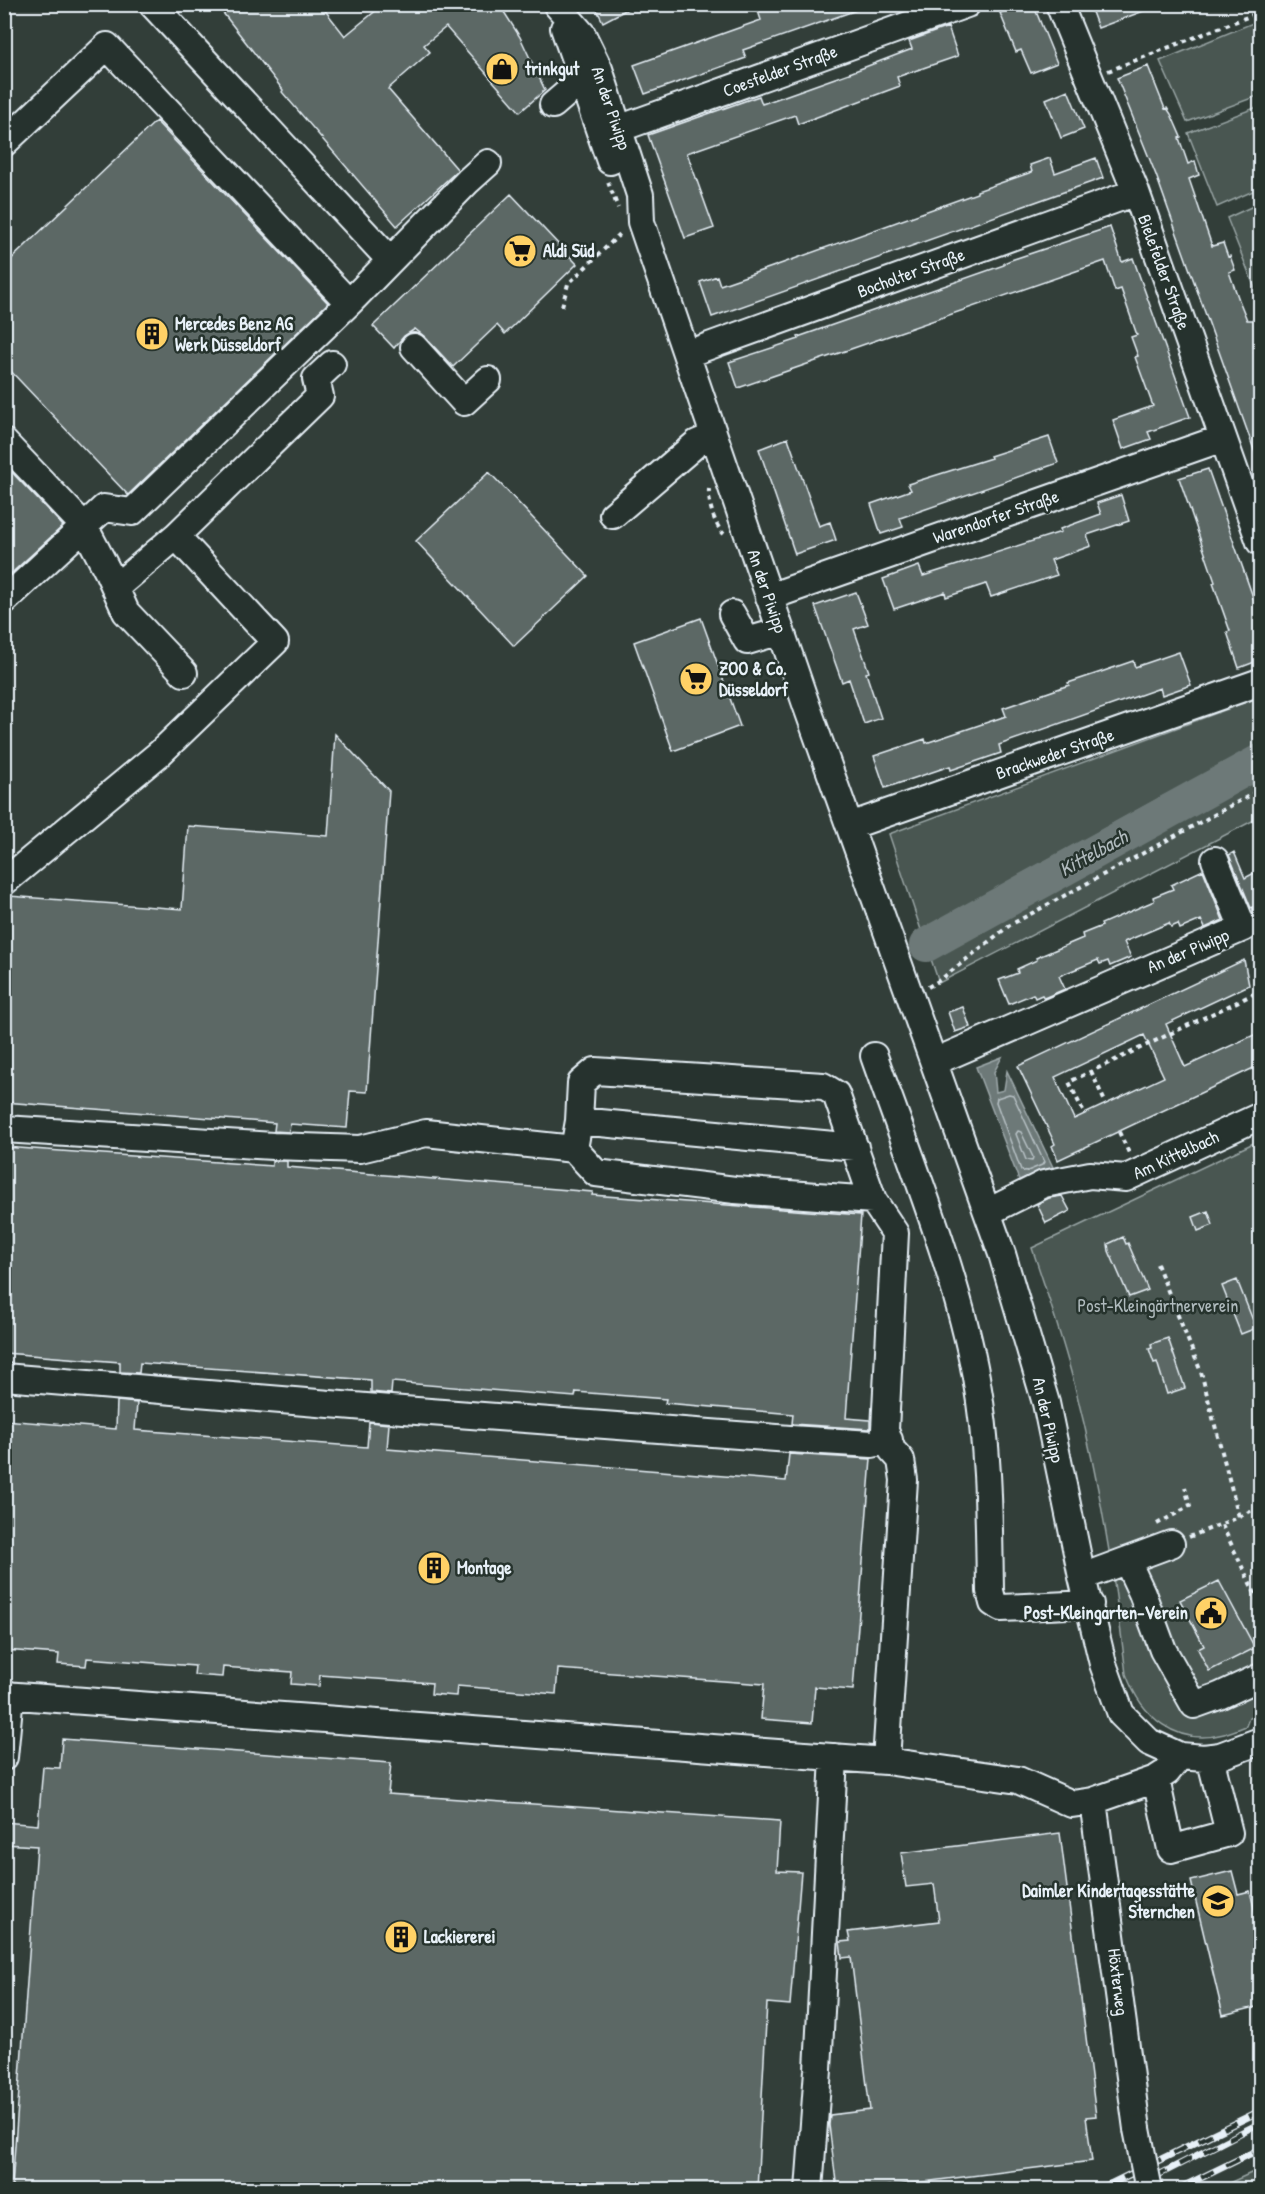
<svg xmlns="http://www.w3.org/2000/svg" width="1265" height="2194" font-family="'Patrick Hand',sans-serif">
  <rect width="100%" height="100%" fill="#323e39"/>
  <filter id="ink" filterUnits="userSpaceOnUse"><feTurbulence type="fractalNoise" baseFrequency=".0167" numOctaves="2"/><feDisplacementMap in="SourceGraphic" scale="12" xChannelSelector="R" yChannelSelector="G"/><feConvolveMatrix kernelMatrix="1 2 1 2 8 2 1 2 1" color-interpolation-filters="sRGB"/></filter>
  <g filter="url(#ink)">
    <!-- green -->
    <path fill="#495651" stroke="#98a4a4" stroke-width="1.5" d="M1260,20V95L1187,122L1160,61Z
      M1260,106V188L1217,207L1188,133Z
      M1260,203V289L1256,291L1227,218Z
      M1260,697V747L1160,798L921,930L889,834Z
      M1260,750V817L939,983L922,932Z
      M1260,1140V1713L1249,1718L1246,1726C1239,1729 1231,1732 1224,1734C1176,1747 1141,1716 1126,1674C1115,1578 1100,1484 1076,1391C1064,1343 1048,1295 1032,1248Z
      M1260,2169V2189H1216Z"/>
    <!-- water -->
    <path fill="#6d7978" stroke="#9ea9ab" stroke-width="1.5" d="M1002,1057L994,1072L996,1092L1004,1090L1007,1071L1053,1167L1019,1180L976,1067Z"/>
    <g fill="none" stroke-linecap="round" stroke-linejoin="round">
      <!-- shore -->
      <path stroke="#b7c1c5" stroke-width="1.5" d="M1009,1094L1013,1095L1044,1162L1042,1165L1025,1172L1021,1170L996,1102L997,1098Z
        M1018,1131L1021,1132L1033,1157L1032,1161L1026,1160L1016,1134Z"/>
      <!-- river -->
      <path stroke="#6d7978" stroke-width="34" d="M926,945L1260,761"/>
    </g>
    <!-- building -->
    <path fill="#5c6865" stroke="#e8f1f8" stroke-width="1.5" fill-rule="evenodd" d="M216,4H320L345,36L384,4H499L520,37L545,90L520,112L446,27L424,45L430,52L388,89L458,170L397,226L282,92L283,90Z
      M594,4H637L603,22Z
      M777,4H864L865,7L743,50L746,58L645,94L634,65L761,20L758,11Z
      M1021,4H1033L1057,63L1031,73L1021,50L1016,52L1000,13Z
      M1089,4H1157V6L1098,28Z
      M948,27L958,56L897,77L900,86L798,124L795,115L687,153L714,228L685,238L648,135L759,96L762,104L852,72L912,49L909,41Z
      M1148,66L1165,109L1167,108L1171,114L1181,137L1179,138L1188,164L1195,161L1199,175L1189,179L1212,246L1223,243L1228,257L1230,256L1235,270L1229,272L1239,300L1247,320H1255L1260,337V350L1254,352L1258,363L1255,364L1260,380V461H1258L1156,175L1117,78Z
      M1068,90L1084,129L1061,138L1046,99Z
      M156,121L328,303L128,495L4,364V266Z
      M1050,158L1055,173L1096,158L1103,178L712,317L700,282L717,276L720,285L772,267L977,193V191L1032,172L1030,165Z
      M511,194L577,264L505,334L497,325L453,367L425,337L415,329L404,336L394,348L373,326Z
      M1110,227L1122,262L1133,258L1190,417L1148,432L1151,439L1123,449L1113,420L1153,406L1135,357L1138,356L1131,337L1137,335L1121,289L1115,291L1105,261L738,388L729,362L799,339L798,337L1004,265V263L1011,260Z
      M1049,437L1058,463L900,518L903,527L881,534L871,504L911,490L908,484L991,458L990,456Z
      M788,438L819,526L830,522L836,540L795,554L759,449Z
      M4,464L63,526L4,580Z
      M1208,469L1260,617V660L1239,668L1227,632L1230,631L1213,583L1215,582L1179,478Z
      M489,472L588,576L514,646L416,541Z
      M1121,495L1129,521L1087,535L1091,546L1051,560L1057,575L991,597L986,584L946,597L945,592L894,609L883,579L919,566L923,576L1061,532L1060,529L1101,514L1097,503Z
      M856,592L868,624L854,629L869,672L866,673L881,718L864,724L849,679L842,682L815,606Z
      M701,618L740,726L673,751L634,642Z
      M1179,652L1191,685L1162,695L1160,688L999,745L1001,753L951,770L950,766L885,788L874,756L925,739L926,743L1006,716L1003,708L1069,685L1068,683L1101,672L1133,661L1135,667Z
      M335,734L389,791L367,1092L350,1091L347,1128L290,1124L289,1132L274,1131L275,1123L4,1102V923L6,924L9,896L182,909L188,826L328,836Z
      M1234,852L1245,878L1260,870V904L1251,908L1229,855Z
      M1203,870L1223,920L1205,928L1201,920L1180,929L1178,924L1171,927L1169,923L1124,942L1131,957L1110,966L1108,961L1100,964L1098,960L1059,976L1065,989L1044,998L1042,995L1035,998L1033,994L1009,1004L999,980L1018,973L1017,969L1037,960L1036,958L1083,938L1082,934L1102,926L1101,924L1154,901L1153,897L1173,889L1171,885Z
      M1244,960L1249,985L1166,1024L1185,1067L1256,1034L1260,1053V1065L1058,1160L1052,1146L1055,1144L1018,1066ZM1144,1035L1164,1077L1074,1119L1055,1077Z
      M963,1007L970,1027L955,1032L948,1012Z
      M4,1147L272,1166V1161H287V1167L593,1192L592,1195L861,1215L846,1418L870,1420V1429L792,1424L793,1414L665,1403L666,1399L576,1392L575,1397L392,1382L391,1394L371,1392V1380L140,1363L139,1373L120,1372V1362L4,1353Z
      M1062,1196L1070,1211L1046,1223L1037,1204L1049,1198Z
      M1208,1211L1213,1225L1198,1231L1193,1217Z
      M1123,1237L1126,1244L1128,1243L1148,1290L1129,1297L1109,1251L1108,1244Z
      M1237,1280L1256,1328L1241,1334L1222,1286Z
      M1168,1338L1185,1388L1167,1394L1157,1362L1154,1363L1149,1349L1152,1348L1151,1344Z
      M117,1401L137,1403L135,1430L367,1447L369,1422L389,1424L387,1449L786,1481L789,1454L871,1459L853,1690L815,1687L812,1723L761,1719L764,1684L558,1669L556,1694L457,1686L456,1696L431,1694L432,1683L320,1675L319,1686L291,1684L292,1672L223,1667L222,1677L194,1675L195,1666L87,1658L86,1666L58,1664L59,1654L4,1650V1420L116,1429Z
      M1219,1581L1255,1648L1209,1671L1198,1649L1204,1646L1180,1600Z
      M62,1739L391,1763L388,1794L780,1821L777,1871L801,1872L790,2005L767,2003L757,2190H63L12,2186L37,1846L4,1844V1822L38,1825L43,1767L60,1768Z
      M1060,1833L1096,2116L1086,2117L1092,2161L859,2190H837L829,2125L830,2115L870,2110L851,1957L842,1958L840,1942L850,1941L848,1932L939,1921L934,1884L906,1887L901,1853Z
      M1232,1871L1238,1894L1250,1891L1260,1933V2006L1223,2015L1191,1881Z"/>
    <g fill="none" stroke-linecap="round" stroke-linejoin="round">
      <defs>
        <path id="minor" d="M152,4L390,260
          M1059,4L1136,192L1260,542
          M557,5L582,34L599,69L640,195L641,222L807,707L1002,1254L1046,1403L1082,1577L1103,1664L1121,1714L1149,1742L1180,1756L1204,1758L1220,1756L1260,1741
          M564,28L610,161
          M553,105L582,80
          M4,143L107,46L349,303L132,512L104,508L4,601
          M611,143L618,129L967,4
          M349,303L468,181L488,163
          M414,347L464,402L488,380
          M687,354L1136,192
          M4,442L84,526L108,572L126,612L184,673
          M613,515L697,443L714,436
          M115,588L176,536
          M769,597L1223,438
          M732,614L747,641L781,631
          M850,826L1260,682
          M4,882L160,753L275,642L176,536L320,396L316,379L332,364
          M874,1056C910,1159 956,1269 976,1377C989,1448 989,1519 990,1591L993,1603L1001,1608L1090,1604
          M934,1062L1243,928L1215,860
          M579,1121L855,1147
          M4,1129L273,1146L360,1149L426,1133L574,1149L596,1173L735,1190L873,1200
          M574,1149L579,1121L581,1083L595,1071L823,1086L836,1094L873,1200L895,1233L885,1430L892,1450L901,1460L904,1480L886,1761
          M988,1212L1044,1184L1090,1175L1126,1178L1260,1116
          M4,1377L390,1409L790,1439L872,1444L889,1440
          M1127,1561L1142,1593L1163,1650L1194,1705L1219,1696L1260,1677
          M1082,1577L1171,1544
          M4,1695L886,1761L1018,1780L1072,1804L1093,1801
          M4,1757L10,1695
          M1156,1779L1171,1849L1229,1833L1210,1757
          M1137,2129L1093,1801L1156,1779L1167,1772L1180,1756
          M809,2190L818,2070L834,1757"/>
      </defs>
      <!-- minor casing -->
      <use href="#minor" stroke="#e8f1f8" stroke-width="30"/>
      <!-- path -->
      <path stroke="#e8f1f8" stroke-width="4" stroke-dasharray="4.5 4.5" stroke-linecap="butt" d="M1108,71L1260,12
        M608,182L618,208
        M562,306L568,284L622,232
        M709,489C708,502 714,525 724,534
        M928,987L940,980L1010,925L1260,790
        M1091,1071L1106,1104
        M1083,1111L1069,1082L1260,991
        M1119,1132L1129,1153
        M1157,1264L1201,1372L1239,1517
        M1157,1524L1190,1506L1185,1487
        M1222,1525L1260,1604
        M1189,1537L1239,1517L1260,1506"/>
      <!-- minor -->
      <use href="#minor" stroke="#26332d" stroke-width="26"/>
      <defs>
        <path id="rail" d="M1098,2190L1260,2111
          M1129,2190L1260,2123
          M1176,2190L1260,2149"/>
      </defs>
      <!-- rail casing -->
      <use href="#rail" stroke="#e8f1f8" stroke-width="7"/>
      <!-- rail -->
      <use href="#rail" stroke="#26332d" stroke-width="4.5" stroke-dasharray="14" stroke-linecap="butt"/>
      <defs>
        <path id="minor-bridge" d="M1137,2129L1149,2190"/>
      </defs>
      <!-- minor-bridge casing -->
      <use href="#minor-bridge" stroke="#e8f1f8" stroke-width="30" stroke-linecap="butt"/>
      <!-- minor-bridge -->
      <use href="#minor-bridge" stroke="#26332d" stroke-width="26"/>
    </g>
  </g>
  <!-- icons -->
  <defs>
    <symbol id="shop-disc" viewBox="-11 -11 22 22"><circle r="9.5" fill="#ffd166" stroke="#26332d"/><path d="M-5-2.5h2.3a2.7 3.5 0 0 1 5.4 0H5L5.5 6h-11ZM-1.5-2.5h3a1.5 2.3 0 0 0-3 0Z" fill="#111"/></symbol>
    <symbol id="supermarket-disc" viewBox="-11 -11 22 22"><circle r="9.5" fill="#ffd166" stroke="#26332d"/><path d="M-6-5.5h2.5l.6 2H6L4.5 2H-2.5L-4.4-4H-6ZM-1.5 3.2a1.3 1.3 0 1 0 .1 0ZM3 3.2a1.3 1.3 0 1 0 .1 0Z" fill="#111"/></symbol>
    <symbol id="building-disc" viewBox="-11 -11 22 22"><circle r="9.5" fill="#ffd166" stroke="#26332d"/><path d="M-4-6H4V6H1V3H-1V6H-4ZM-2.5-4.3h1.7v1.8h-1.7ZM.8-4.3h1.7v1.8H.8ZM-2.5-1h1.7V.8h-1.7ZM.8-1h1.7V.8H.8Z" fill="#111"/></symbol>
    <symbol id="civic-disc" viewBox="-11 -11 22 22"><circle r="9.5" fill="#ffd166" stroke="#26332d"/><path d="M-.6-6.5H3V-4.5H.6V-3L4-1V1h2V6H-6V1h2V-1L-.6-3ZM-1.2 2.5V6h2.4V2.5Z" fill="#111"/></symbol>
    <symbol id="school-disc" viewBox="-11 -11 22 22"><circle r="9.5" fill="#ffd166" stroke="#26332d"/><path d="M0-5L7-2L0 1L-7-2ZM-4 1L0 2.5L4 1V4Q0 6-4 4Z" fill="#111"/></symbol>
  </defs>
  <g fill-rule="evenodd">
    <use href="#shop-disc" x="483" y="50" width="38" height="38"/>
    <use href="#supermarket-disc" x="501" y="232" width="38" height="38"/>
    <use href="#building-disc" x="133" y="315" width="38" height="38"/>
    <use href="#supermarket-disc" x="677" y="660" width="38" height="38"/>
    <use href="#building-disc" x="415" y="1549" width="38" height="38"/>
    <use href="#civic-disc" x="1192" y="1594" width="38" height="38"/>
    <use href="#school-disc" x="1199" y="1882" width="38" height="38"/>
    <use href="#building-disc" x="382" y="1918" width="38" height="38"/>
  </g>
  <g text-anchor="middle" stroke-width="5" stroke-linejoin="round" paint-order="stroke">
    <!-- poi labels -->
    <g font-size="18" font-weight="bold" fill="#e8f1f8" stroke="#26332d" text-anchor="start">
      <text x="525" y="75">trinkgut</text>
      <text x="543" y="257">Aldi Süd</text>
      <text x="175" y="330">Mercedes Benz AG<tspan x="175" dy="21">Werk Düsseldorf</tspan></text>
      <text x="719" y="675">ZOO &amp; Co.<tspan x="719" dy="21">Düsseldorf</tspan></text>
      <text x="457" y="1574">Montage</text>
      <text x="1188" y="1619" text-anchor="end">Post-Kleingarten-Verein</text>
      <text x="1195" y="1897" text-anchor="end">Daimler Kindertagesstätte<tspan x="1195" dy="21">Sternchen</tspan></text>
      <text x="424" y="1943">Lackiererei</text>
    </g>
    <!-- street labels -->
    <g font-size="18" fill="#e8f1f8" stroke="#26332d">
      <text transform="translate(780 71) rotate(-20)" y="6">Coesfelder Straße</text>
      <text transform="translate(611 108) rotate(71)" y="6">An der Piwipp</text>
      <text transform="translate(1164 272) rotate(70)" y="6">Bielefelder Straße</text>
      <text transform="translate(911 273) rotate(-20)" y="6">Bocholter Straße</text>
      <text transform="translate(996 517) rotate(-19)" y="6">Warendorfer Straße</text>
      <text transform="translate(767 591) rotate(71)" y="6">An der Piwipp</text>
      <text transform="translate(1055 754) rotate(-19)" y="6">Brackweder Straße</text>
      <text transform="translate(1188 951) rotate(-23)" y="6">An der Piwipp</text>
      <text transform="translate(1176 1155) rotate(-25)" y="6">Am Kittelbach</text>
      <text transform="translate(1048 1420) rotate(77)" y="6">An der Piwipp</text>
      <text transform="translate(1118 1982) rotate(83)" y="6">Höxterweg</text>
    </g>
    <!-- park labels -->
    <g font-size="18" fill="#b0bbbe" stroke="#26332d">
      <text x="1158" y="1312">Post-Kleingärtnerverein</text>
    </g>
    <!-- water labels -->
    <g font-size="20" font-style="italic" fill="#b1bbbe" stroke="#26332d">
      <text transform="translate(1093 853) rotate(-29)" y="7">Kittelbach</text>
    </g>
  </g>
  <!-- margin -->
  <rect width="1265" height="2194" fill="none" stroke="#26332d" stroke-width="24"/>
  <rect x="12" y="12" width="1241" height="2170" fill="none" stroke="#e8f1f8" stroke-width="2" filter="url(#ink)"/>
</svg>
